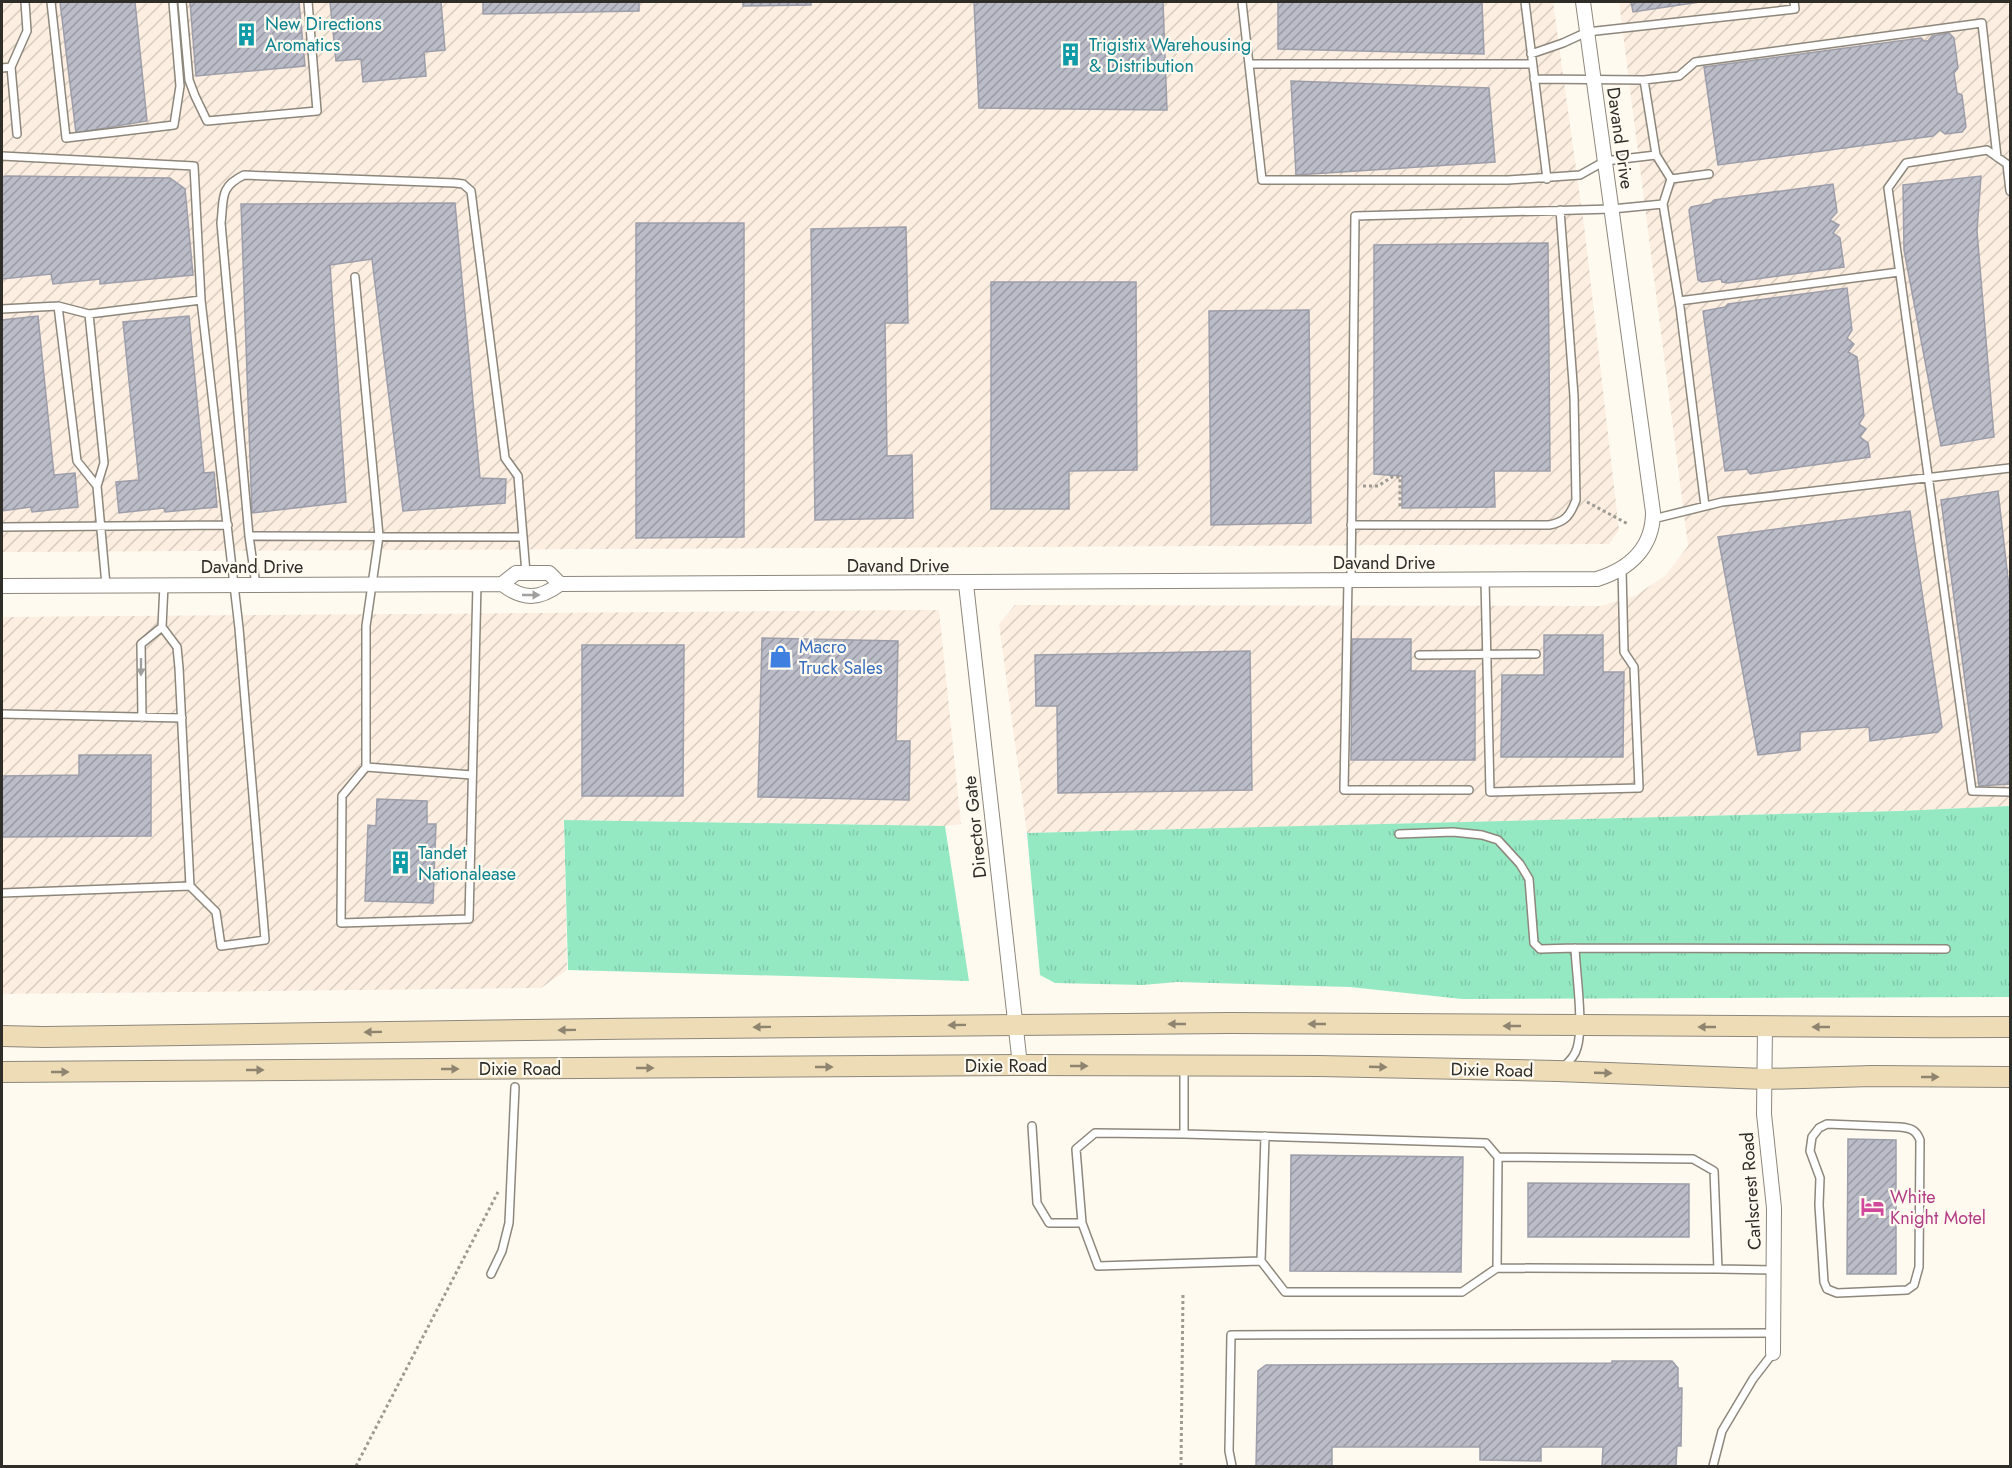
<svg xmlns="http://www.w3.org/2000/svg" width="2012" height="1468" font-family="Jost,sans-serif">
  <defs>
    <pattern id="industrial-furrows" width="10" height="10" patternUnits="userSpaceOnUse" patternTransform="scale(1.5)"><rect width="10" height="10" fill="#fceee0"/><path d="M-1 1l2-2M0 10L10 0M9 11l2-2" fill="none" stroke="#d8ccc0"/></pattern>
    <pattern id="grass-tufts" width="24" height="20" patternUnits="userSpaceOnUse" patternTransform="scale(1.5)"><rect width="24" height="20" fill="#94e9c3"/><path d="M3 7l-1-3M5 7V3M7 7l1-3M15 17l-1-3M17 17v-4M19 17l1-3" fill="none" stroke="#80c8a8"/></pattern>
    <pattern id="building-hatch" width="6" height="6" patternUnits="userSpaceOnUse" patternTransform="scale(1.5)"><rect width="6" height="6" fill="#babcc8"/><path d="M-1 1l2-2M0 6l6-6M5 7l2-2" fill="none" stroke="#9899a2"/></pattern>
  </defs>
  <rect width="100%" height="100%" fill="#fffaf0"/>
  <!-- industrial -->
  <path fill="url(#industrial-furrows)" d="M2,2H1553L1585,233L1619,530L1609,544L2,552Z
    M1619,2H2010V806L1899,811L1027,833L999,624L1015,605L1600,606L1635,596L1666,575L1688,546Z
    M939,610L961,824L945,826L564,820L567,970L541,988L2,994V617Z"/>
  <!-- grass -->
  <path fill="url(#grass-tufts)" d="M2010,806V997L1462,999L1350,987L1177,982L1143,985L1055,983L1040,975L1027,833L1899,811Z
    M564,820L945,826L969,981L568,970Z"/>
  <!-- building -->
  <path fill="url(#building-hatch)" stroke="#9d9eaa" stroke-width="1.5" d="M60,2H135L147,121L76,133Z
    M190,2H299L305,66L196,76Z
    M330,2H441L445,50L424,52L426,76L363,82L361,59L336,61Z
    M483,2H639V11L483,14Z
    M743,2H811V5L743,6Z
    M974,2H1163L1167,110L979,108Z
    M1278,2H1482L1484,54L1278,49Z
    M1631,2H1700L1633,12Z
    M1949,33L1954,38L1958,68L1954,73L1957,93L1962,95L1966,127L1962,132L1945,134L1940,130L1933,136L1718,165L1704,67L1921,38L1924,41H1928L1932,36Z
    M1291,81L1489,88L1495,162L1296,175Z
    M6,176L170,178L185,189L193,275L100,284V279L53,284L51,274L2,279V177Z
    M1981,176L1977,231L1994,437L1941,446L1904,250L1903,185Z
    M1833,184L1837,212L1830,220L1839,225L1833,233L1840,238L1844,267L1728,283L1722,282L1721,279L1702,282L1698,280L1689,210L1691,207L1711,203L1714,200Z
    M455,203L480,478L506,479L505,503L403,511L372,259L330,265L346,502L252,513L241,204Z
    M636,223H744V537L636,538Z
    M906,227L908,323H885L887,456L912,455L913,518L815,520L811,229Z
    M1548,243L1550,471H1494L1495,507L1402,508V476L1374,474V245Z
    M991,282H1136L1137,470L1069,471V509H991Z
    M1847,288L1852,330L1847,338L1854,344L1848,352L1857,357L1864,416L1859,424L1866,429L1860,437L1868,443L1870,457L1750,474L1747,469L1725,471L1703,311L1725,307L1728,304Z
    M1309,310L1311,523L1211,525L1209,311Z
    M38,316L54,475L75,473L78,507L32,512L31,507L2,511V320Z
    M189,316L204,473L214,472L217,507L165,512L164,508L119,513L116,482L139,480L123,322Z
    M1998,491L2010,596V784L1979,786L1941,500Z
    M1910,511L1942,727L1938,732L1870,741L1869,727L1800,732V750L1758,755L1718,537Z
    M1544,635H1603V672H1624L1623,757H1501L1502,675H1544Z
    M762,638L898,641L896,741H910L909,800L758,797Z
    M1352,639H1411V671H1475V760H1351Z
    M582,645H684L683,796H582Z
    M1250,651L1252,790L1058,793L1057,706H1036L1035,655Z
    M79,755H151V836L2,837V776L79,775Z
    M377,799L427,801V824H436L433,903L365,901L368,825L376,826Z
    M1848,1139L1896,1140V1274H1847Z
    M1291,1155L1463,1157L1461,1272L1290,1271Z
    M1528,1183L1689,1184V1237H1528Z
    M1612,1361H1672L1678,1368V1388H1682L1681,1446H1677L1676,1465L1675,1466H1602L1603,1447H1541V1461L1480,1460V1447H1332V1466H1256L1258,1371L1266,1365L1612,1363Z"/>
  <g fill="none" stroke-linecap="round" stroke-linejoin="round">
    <defs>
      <path id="lane" d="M51,2L66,138L174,125L180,86L173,2
        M182,2L189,80L195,96L207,121L317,111L308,2
        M1242,2L1262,180H1508L1580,175L1605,161L1656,155L1671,179
        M1525,2L1547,179
        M1531,54L1563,43L1587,32L1795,9L1794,2
        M1249,64H1532
        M11,67L17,134
        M2,68L11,67L27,31L25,2
        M1534,79L1644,80L1656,155
        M1644,80L1679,76L1695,62L1982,23L1997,157
        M2,156L194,166L201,300
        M2010,191L2007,164L1987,150L1906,163L1888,188L1972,791L2010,792
        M1663,204L1671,179L1709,174
        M355,277L379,536L366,626V767L342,796L341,923L469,919L477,584
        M1679,301L1899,272
        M58,306L77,461L97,486L106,585
        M2,309L58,306L89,314L201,300L239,628L265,940L221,946L216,912L190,886
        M89,314L104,463L97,486
        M1653,519L1722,502L2010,468
        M1351,525H1549C1565,522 1570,516 1576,500L1574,396L1560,210
        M2,527L228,525
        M249,536L523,537
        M1485,580L1490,792L1639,788L1634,667L1624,652L1622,569
        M1348,581L1344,790H1469
        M1351,581L1355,216L1612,209L1663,204L1680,307L1705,506
        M256,585L249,536L221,223C224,199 219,187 244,175L455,183L463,184L471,191L505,458L518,476L526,573
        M1419,655L1536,654
        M2,714L182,718
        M142,718L141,644L162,627
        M366,767L472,775
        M1399,834L1453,832L1482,835L1498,840L1520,864L1529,879L1534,943L1540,949L1575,948
        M2,893L190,886L179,668L177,647L162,627L164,585
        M1184,1066V1134L1486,1143L1498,1157
        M1563,1067C1569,1062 1575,1056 1577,1048C1584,1026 1576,973 1575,948L1946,949
        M1827,1124L1900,1127C1911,1128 1916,1130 1920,1140L1919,1267L1914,1285L1907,1290L1837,1293L1827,1289L1824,1282L1819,1205L1820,1178L1810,1151L1812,1137L1819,1128Z
        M1032,1126L1037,1203L1049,1223H1082
        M1184,1134L1095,1133L1076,1149L1082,1223L1098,1266L1261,1261L1285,1292H1462L1497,1268
        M1261,1261L1265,1136
        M1718,1269L1497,1268L1498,1157L1693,1159L1714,1171L1718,1269L1774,1270
        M491,1274L502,1251L509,1223L515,1087
        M1232,1466L1229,1451L1231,1335L1773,1333
        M1713,1466L1722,1431L1753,1379L1773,1353"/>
      <path id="street" d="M502,584L516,573H549L560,584
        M966,584L1020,1065
        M2,586L502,584C523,600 539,600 560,584L1597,579C1629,569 1653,548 1653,512L1583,2
        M1765,1027L1764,1114L1774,1208L1773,1353"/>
      <path id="secondary" d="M2,1036L44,1037C439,1032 835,1024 1230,1023C1490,1023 1750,1028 2010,1027
        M2,1072L1020,1065L1319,1066L1557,1071L1765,1079L1872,1076L2010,1077"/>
    </defs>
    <!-- lane casing -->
    <use href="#lane" stroke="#8d877c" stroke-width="10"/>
    <!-- street casing -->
    <use href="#street" stroke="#8d877c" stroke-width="16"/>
    <!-- secondary casing -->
    <use href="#secondary" stroke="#8d877c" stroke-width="22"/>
    <!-- path -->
    <path stroke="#9e9a92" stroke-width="3" stroke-dasharray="3 3" stroke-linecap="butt" d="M1363,486H1378L1392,477H1400V507
      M1587,502L1628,524
      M356,1466L498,1192
      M1181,1466L1183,1293"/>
    <!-- lane -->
    <use href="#lane" stroke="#fff" stroke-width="7"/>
    <!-- street -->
    <use href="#street" stroke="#fff" stroke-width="14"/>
    <!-- secondary -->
    <use href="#secondary" stroke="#eddcb6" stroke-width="20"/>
  </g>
  <!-- one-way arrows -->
  <defs><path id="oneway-solid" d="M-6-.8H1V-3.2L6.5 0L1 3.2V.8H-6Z" transform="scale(1.5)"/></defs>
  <g fill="#a1a09e">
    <use href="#oneway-solid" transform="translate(531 595)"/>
    <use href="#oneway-solid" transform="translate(141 667) rotate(90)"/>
  </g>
  <g fill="#8e846f">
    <use href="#oneway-solid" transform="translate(1177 1024) rotate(180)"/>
    <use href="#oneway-solid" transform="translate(1317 1024) rotate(-180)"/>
    <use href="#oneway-solid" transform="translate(957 1025) rotate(179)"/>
    <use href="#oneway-solid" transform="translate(1512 1026) rotate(-180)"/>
    <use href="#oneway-solid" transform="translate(762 1027) rotate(179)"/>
    <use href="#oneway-solid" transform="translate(1707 1027) rotate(-180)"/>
    <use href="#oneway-solid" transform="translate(1821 1027) rotate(180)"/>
    <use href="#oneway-solid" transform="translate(567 1030) rotate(179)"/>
    <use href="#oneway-solid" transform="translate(373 1032) rotate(179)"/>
    <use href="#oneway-solid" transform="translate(1079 1066)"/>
    <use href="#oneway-solid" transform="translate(824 1067)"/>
    <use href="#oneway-solid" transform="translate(1378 1067) rotate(2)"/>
    <use href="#oneway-solid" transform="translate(645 1068)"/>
    <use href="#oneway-solid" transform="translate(450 1069)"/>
    <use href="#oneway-solid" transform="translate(255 1070)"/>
    <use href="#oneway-solid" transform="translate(60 1072)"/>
    <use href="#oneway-solid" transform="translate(1603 1073) rotate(2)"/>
    <use href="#oneway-solid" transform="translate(1930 1077)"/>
  </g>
  <!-- icons -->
  <defs>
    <symbol id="building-bare" viewBox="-9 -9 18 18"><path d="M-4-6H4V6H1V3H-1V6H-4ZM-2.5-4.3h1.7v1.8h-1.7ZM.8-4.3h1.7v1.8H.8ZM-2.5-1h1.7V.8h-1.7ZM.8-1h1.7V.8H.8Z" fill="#0f9aa8" stroke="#fffaf0" stroke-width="2.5" paint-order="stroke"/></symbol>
    <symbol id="shop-bare" viewBox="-9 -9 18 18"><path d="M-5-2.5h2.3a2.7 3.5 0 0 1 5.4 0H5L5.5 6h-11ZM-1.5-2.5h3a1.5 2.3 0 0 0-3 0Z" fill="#3f7fe0" stroke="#fffaf0" stroke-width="2.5" paint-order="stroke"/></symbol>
    <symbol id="hotel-bare" viewBox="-9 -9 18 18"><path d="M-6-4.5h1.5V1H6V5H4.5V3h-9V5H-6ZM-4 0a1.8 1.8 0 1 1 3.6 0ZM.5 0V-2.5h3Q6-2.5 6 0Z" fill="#d1479c" stroke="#fffaf0" stroke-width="2.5" paint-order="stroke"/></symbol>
  </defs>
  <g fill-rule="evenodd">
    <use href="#building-bare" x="230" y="18" width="33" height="33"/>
    <use href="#building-bare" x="1054" y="38" width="33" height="33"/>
    <use href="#shop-bare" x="764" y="640" width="33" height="33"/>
    <use href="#building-bare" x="384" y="846" width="33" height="33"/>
    <use href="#hotel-bare" x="1856" y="1190" width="33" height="33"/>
  </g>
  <g text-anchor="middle" stroke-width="4.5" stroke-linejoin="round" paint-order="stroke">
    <!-- culture labels -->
    <g font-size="18" fill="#0d838f" stroke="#fffaf0" text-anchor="start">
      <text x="265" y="30">New Directions<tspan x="265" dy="21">Aromatics</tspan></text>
      <text x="1089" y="51">Trigistix Warehousing<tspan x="1089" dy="21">&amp; Distribution</tspan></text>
      <text x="418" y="859">Tandet<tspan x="418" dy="21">Nationalease</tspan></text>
    </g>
    <!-- street labels -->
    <g font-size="18" fill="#2f2d28" stroke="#fffaf0">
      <text transform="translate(1620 138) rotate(82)" y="6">Davand Drive</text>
      <text x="1384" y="569">Davand Drive</text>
      <text x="898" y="572">Davand Drive</text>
      <text x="252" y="573">Davand Drive</text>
      <text transform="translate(975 827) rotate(-96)" y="6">Director Gate</text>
      <text x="1006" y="1072">Dixie Road</text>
      <text x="520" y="1075">Dixie Road</text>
      <text transform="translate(1492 1070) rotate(1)" y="6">Dixie Road</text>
      <text transform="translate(1751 1191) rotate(-94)" y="6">Carlscrest Road</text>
    </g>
    <!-- shop labels -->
    <g font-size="18" fill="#366cbe" stroke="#fffaf0" text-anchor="start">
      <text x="799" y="653">Macro<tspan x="799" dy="21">Truck Sales</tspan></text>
    </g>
    <!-- hotel labels -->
    <g font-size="18" fill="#b23c85" stroke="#fffaf0" text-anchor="start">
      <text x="1890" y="1203">White<tspan x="1890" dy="21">Knight Motel</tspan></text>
    </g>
  </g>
  <!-- border -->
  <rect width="2012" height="1468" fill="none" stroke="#2f2d28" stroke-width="6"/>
</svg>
